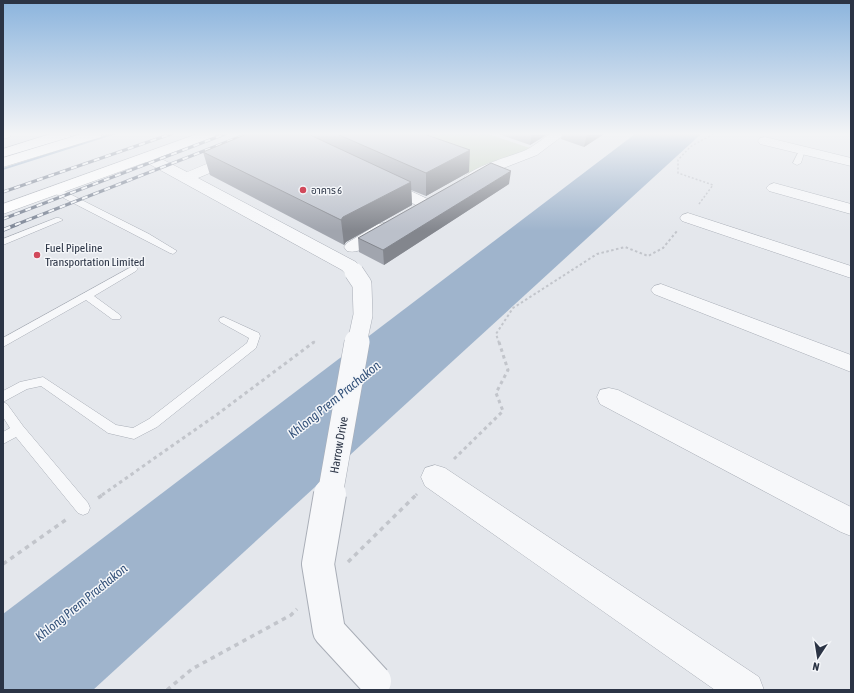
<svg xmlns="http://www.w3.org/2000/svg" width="854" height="693" font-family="'Asap Condensed','Noto Sans Thai',sans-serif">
  <rect width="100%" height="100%" fill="#e4e7ec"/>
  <!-- green -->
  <path fill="#c9d6c5" d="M370,134H488L533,149L473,174Z"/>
  <!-- water -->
  <path fill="#9fb4cc" d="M635,134H701L93,690H3V614Z"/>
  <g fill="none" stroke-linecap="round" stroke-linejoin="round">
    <!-- stream -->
    <path fill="#9fb4cc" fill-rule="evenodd" d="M108,134H116L3,170V168Z"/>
    <defs>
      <path id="service" d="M800,149L805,150L801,163L797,165L793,163Z
        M52,188H58L149,234L177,251L173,254L170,253L52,192Z
        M56,218H59L63,220L3,245V239Z
        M133,266L136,267L138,269L136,271L94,296L120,315L121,317L120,319H112L86,300L3,347V338Z
        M224,317L259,333L260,336L256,348L157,427L134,439L108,433L41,386L27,389L3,402V391L20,382L43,377L116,425L133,428L149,419L247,343L249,338L220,322L219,320L220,318Z
        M3,402L7,404L23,426L88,503L90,508L88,513L83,515L78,513L16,437L3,444V432L10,428L3,417Z"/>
      <path id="minor" d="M278,134H296L295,137L198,178L356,262L363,272L361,276C352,278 348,277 342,270L142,160L140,157L142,154L147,153L152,154L187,172Z
        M550,134H565L537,155L496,171L476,181L471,182L466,181L464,178C471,167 512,156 526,150C534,146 542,139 550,134Z
        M765,137L851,158V166L760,144L758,141L760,138Z
        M385,179L432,201L434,204L432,207L426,209L420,207L380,187L377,184L380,181Z
        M774,183L851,204V214L769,191L766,188L769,185Z
        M688,213L851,266V278L682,221L680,218L682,215Z
        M384,223L390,224L392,228L390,232C378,239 362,255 347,251L344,247L347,243L378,224Z
        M661,284L851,355V372L654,294L651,290L654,286Z
        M609,388L618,390L851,507V536L841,532L600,404L597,397L600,390Z
        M435,465L445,468L759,677L764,690H715L425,486L421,477L425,468Z"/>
      <path id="secondary" d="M81,134H102L101,137L3,167V158Z
        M197,134H216L215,137L3,214V204Z"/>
      <path id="motorway" d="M3,134H11L10,137L3,139Z
        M50,134H71L70,137L3,157V149Z"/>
    </defs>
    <!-- service casing -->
    <use href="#service" stroke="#a9aeb7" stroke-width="1"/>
    <!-- minor casing -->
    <use href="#minor" stroke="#a9aeb7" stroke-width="1"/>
    <!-- secondary casing -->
    <use href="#secondary" stroke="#a9aeb7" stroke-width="1"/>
    <!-- motorway casing -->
    <use href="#motorway" stroke="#8b94a3" stroke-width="1"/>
    <!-- path-far3 -->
    <path stroke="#c2c5cb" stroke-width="1.5" stroke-dasharray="2 2" stroke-linecap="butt" d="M699,204L713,185L678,173V160L690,147L713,134"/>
    <!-- path-far2 -->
    <path stroke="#c2c5cb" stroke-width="2" stroke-dasharray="2.5 2.5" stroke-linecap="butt" d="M313,343L316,340
      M499,343L496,334L513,308L597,254L625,247L648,256L663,248L677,231"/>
    <!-- path-far1 -->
    <path stroke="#c2c5cb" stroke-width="3" stroke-dasharray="3.5 3.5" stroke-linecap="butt" d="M454,459L503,411L496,393L508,370L499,342
      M102,495L219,413L314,342
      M416,495L417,494"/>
    <!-- path -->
    <path stroke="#c2c5cb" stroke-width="3.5" stroke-dasharray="4.5 4.5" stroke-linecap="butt" d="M98,498L104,494
      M348,562L417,494
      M3,564L67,519
      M167,690L192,669L291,615L297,609"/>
    <!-- service -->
    <use href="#service" fill="#f7f8fa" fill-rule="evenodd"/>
    <!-- minor -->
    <use href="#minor" fill="#f7f8fa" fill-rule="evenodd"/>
    <!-- secondary -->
    <use href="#secondary" fill="#fff" fill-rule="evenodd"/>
    <!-- motorway -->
    <use href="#motorway" fill="#fff" fill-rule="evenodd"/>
    <defs>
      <path id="rail-far1" d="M3,192L171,134
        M3,219L225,134
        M15,225L247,134"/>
      <path id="rail" d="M3,230L18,224"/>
    </defs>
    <!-- rail-far1 casing -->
    <use href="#rail-far1" stroke="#7d8696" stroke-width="3"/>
    <!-- rail casing -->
    <use href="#rail" stroke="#7d8696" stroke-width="4"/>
    <!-- rail-far1 -->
    <use href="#rail-far1" stroke="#f4f6f9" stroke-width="2" stroke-dasharray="6" stroke-linecap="butt"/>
    <!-- rail -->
    <use href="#rail" stroke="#f4f6f9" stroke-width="2.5" stroke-dasharray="8" stroke-linecap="butt"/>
    <defs>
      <path id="minor-bridge-far2" d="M354,272L362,284L363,315L357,343"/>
      <path id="minor-bridge-far1" d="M330,495L357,342"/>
      <path id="minor-bridge" d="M330,494L318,564L329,631L375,681"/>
    </defs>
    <!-- minor-bridge-far2 casing -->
    <use href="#minor-bridge-far2" stroke="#a9aeb7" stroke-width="20" stroke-linecap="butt"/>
    <!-- minor-bridge-far1 casing -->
    <use href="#minor-bridge-far1" stroke="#a9aeb7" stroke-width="26" stroke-linecap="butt"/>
    <!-- minor-bridge casing -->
    <use href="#minor-bridge" stroke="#a9aeb7" stroke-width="34" stroke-linecap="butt"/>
    <!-- minor-bridge-far2 -->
    <use href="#minor-bridge-far2" stroke="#f7f8fa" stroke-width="19"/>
    <!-- minor-bridge-far1 -->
    <use href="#minor-bridge-far1" stroke="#f7f8fa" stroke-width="25"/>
    <!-- minor-bridge -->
    <use href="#minor-bridge" stroke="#f7f8fa" stroke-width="32"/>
  </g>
  <!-- wall -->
  <path fill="#a1a5ae" d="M247,134H424L469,172L426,196L411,190L412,205L346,242L344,245L210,175L203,152Z
    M499,134H548L530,145Z
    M562,134H604L584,147L561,139Z
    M509,184L384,265L359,252L358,238Z"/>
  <!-- shaded-wall -->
  <path fill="#83868d" d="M532,134H548L530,145Z
    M587,134H604L584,147Z
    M470,150L469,172L426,196V173Z
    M511,171L509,184L384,265L383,250Z
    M411,182L412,205L346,242L344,245L341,220L343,217Z"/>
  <!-- building -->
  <path fill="#bbc0ca" stroke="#83868d" d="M247,134H308L411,182L343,217L341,220L203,152Z
    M337,134H424L470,150L426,173Z
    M491,163L511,171L383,250L358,238Z"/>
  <!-- sky -->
  <linearGradient id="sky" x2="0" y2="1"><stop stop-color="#8bb4dd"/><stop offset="0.58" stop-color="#f3f4f6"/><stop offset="1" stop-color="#f3f4f6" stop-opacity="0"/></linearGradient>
  <rect width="854" height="231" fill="url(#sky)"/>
  <!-- markers -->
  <g fill="#d1495b" stroke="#f4f6f9" stroke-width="1.5">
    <circle cx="303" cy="190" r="4"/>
    <circle cx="37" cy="255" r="4"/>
  </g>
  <g text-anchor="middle" stroke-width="3" stroke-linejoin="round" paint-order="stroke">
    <!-- far-poi labels -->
    <g font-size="10" fill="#2b3445" stroke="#f4f6f9" text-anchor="start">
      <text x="311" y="194">อาคาร 6</text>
    </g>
    <!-- poi labels -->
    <g font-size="12" fill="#2b3445" stroke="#f4f6f9" text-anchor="start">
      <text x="45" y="252">Fuel Pipeline<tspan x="45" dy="14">Transportation Limited</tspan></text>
    </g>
    <!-- street labels -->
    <g font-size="12" fill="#2b3445" stroke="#f4f6f9">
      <text transform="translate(339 445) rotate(-80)" y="4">Harrow Drive</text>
    </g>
    <!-- water labels -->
    <g font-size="13" font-style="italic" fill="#34527a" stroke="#f4f6f9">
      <text transform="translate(334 399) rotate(-39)" y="5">Khlong Prem Prachakon</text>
      <text transform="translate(81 602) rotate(-39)" y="5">Khlong Prem Prachakon</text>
    </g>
  </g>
  <!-- border -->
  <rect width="854" height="693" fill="none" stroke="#2b3445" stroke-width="8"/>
  <!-- north arrow -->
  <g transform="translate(818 657) rotate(192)" stroke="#f4f6f9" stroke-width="3" paint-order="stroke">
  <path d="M0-3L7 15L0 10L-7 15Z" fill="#2b3445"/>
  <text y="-6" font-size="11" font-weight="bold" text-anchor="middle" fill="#2b3445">N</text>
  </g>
</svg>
